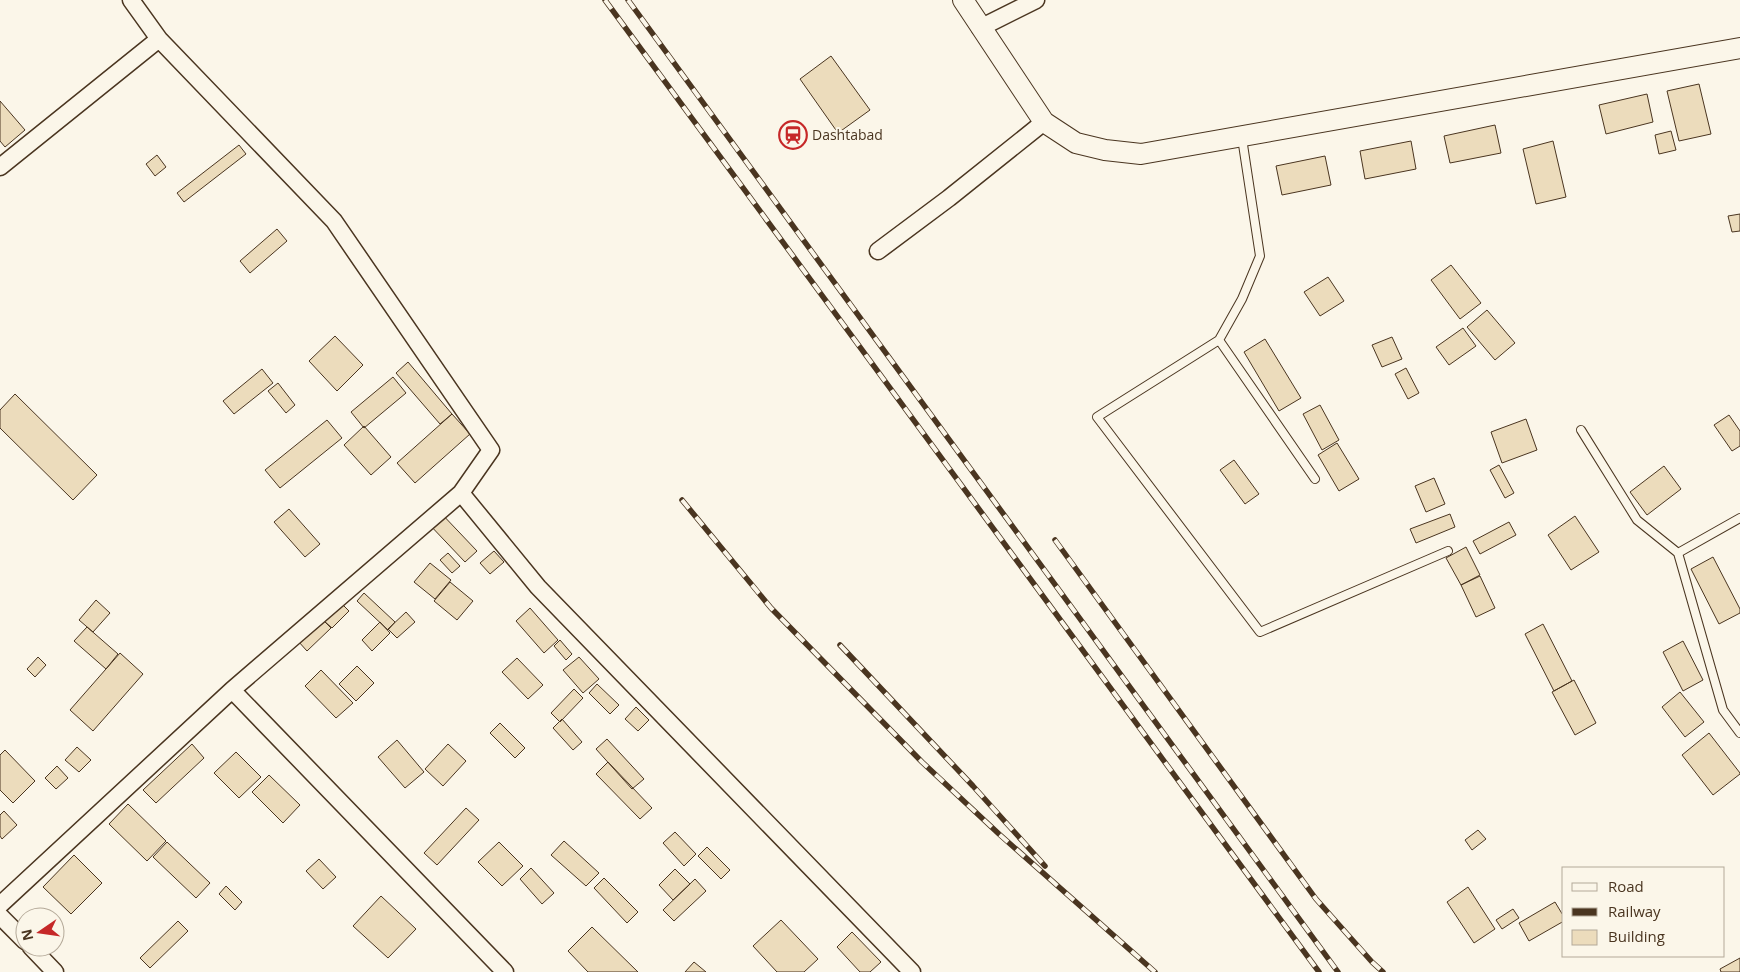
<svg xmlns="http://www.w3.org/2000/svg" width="1740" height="972" font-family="'Open Sans',sans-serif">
  <rect width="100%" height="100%" fill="#fbf6e9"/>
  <!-- building -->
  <path fill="#ecdcbc" stroke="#4a3520" d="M831,56L870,110L838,133L800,79Z
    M1699,84L1711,134L1679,141L1667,91Z
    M1647,94L1653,122L1606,134L1599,105Z
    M0,101L25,130L5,147L0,141Z
    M1495,125L1501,153L1450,163L1444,136Z
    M1671,131L1676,150L1659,154L1655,135Z
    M1411,141L1416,169L1365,179L1360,151Z
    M1553,141L1566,197L1536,204L1523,149Z
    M239,145L246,154L184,202L177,193Z
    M157,155L166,167L155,176L146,164Z
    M1325,156L1331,185L1282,195L1276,166Z
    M1740,214V231L1732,232L1728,216Z
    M277,229L287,241L250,273L240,261Z
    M1451,265L1481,303L1460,319L1431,280Z
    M1328,277L1344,301L1320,316L1304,292Z
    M1487,310L1515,343L1495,360L1467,327Z
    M1463,328L1476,346L1449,365L1436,347Z
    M335,336L363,365L337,391L309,361Z
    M1392,337L1402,359L1382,367L1372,345Z
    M1265,339L1301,398L1279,411L1244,352Z
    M408,362L452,414L440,424L396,373Z
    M1406,368L1419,393L1408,399L1395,374Z
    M262,369L273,383L234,414L223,401Z
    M393,377L406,393L364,428L351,412Z
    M278,383L295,405L286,413L268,391Z
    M15,394L97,475L73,500L0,428V410Z
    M1320,405L1339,440L1322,450L1303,414Z
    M452,414L470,434L415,483L397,463Z
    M1729,415L1740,431V446L1732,451L1714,425Z
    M1526,419L1537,450L1502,463L1491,432Z
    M327,420L342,438L280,488L265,470Z
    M364,426L391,457L371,475L344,445Z
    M1337,443L1359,479L1339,491L1318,455Z
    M1234,460L1259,494L1245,504L1220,470Z
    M1499,465L1514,493L1505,498L1490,470Z
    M1664,466L1681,489L1647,515L1630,492Z
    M1434,478L1445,504L1426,512L1415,486Z
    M289,509L320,544L305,557L274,522Z
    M438,510L477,551L465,562L427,522Z
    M1450,514L1455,527L1416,543L1410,529Z
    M1575,516L1599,552L1571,570L1548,535Z
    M1509,522L1516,535L1480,554L1473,541Z
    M1466,547L1480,575L1461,585L1446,558Z
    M494,551L504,562L490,574L480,563Z
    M448,553L460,566L452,573L440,560Z
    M1713,557L1740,609V613L1719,624L1691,569Z
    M430,563L451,580L435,599L414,582Z
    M1480,576L1495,608L1476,617L1461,585Z
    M450,582L473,601L457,620L434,601Z
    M364,593L395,622L388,630L357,601Z
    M96,600L110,613L93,632L79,620Z
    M339,601L349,611L332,628L322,619Z
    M530,608L558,640L544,653L516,621Z
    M406,612L415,622L397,638L388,629Z
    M322,619L331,628L307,651L298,641Z
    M380,622L390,633L372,651L362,640Z
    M1543,624L1572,681L1554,691L1525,634Z
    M87,627L118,654L106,669L74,641Z
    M560,640L572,654L566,660L554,646Z
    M1683,641L1703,680L1683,691L1663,652Z
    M120,653L143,674L93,731L70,710Z
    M38,657L46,665L35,677L27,669Z
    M579,657L599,679L583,693L563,670Z
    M517,658L543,685L528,699L502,672Z
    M357,666L374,683L356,701L339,684Z
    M321,670L353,703L336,718L305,686Z
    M1574,680L1596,723L1575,735L1552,692Z
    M597,684L619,705L610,714L589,693Z
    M574,689L583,698L560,722L551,713Z
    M1680,692L1704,722L1685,737L1662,707Z
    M636,707L649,720L638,731L625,719Z
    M562,719L582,742L573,750L553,728Z
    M500,723L525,748L515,758L490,733Z
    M1709,733L1740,773V774L1713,795L1682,755Z
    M607,739L644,779L632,789L596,749Z
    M397,740L424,772L405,788L378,757Z
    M192,744L204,758L156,803L143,790Z
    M448,744L466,761L443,786L425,769Z
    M77,747L91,760L79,772L65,760Z
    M5,750L35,781L13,803L0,790V755Z
    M236,752L261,777L239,798L214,773Z
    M608,762L652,808L640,819L596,774Z
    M57,766L68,778L56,789L45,778Z
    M269,775L300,805L283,823L252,792Z
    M128,804L166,841L147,861L109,824Z
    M466,808L479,820L437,865L424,853Z
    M4,811L17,825L2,839L0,836V815Z
    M1478,830L1486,839L1472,850L1465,840Z
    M675,832L696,854L684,866L663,843Z
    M564,841L599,873L586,886L551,855Z
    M167,842L210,883L196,898L153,857Z
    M499,842L523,866L502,886L478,862Z
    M707,847L730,870L721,879L698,856Z
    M74,855L102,883L71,914L43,887Z
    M319,859L336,877L323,889L306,871Z
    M531,868L554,893L542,904L520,879Z
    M675,869L690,884L673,900L659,885Z
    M604,878L638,912L627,923L594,888Z
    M695,879L706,891L674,921L663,910Z
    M226,886L242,902L235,910L219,894Z
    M1468,887L1495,929L1474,943L1447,902Z
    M381,896L416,929L388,958L353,926Z
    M1555,902L1564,917V921L1529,941L1519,923Z
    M1513,909L1519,918L1502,929L1496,920Z
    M781,920L818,959L804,972H777L753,946Z
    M178,921L188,931L150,968L140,958Z
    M592,927L638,972H588L568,951Z
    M852,932L881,962L870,972H860L837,947Z
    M1740,958V972H1721L1720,969Z
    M694,962L706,972H685Z"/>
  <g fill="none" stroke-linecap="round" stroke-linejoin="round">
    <defs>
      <path id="service" d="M1242,138L1260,256L1242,299L1219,340L1315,479
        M1219,340L1097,417L1260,632L1448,551
        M1581,430L1637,520L1678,553
        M1740,518L1678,553L1723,710L1740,733"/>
      <path id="minor" d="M980,28L1036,0
        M0,167L159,39L131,0
        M878,251L949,198L1044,122
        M461,493L538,587L912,972
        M232,690L505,972
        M0,905L232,690L461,493L491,450L334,221L159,39
        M0,916L25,941
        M31,947L55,972"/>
      <path id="tertiary" d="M963,0L1044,122L1076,143L1105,150L1141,154L1740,48"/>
    </defs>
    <!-- service casing -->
    <use href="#service" stroke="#4a3520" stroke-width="10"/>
    <!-- minor casing -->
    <use href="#minor" stroke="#4a3520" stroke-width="19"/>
    <!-- tertiary casing -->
    <use href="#tertiary" stroke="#4a3520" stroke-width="22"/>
    <!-- service -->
    <use href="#service" stroke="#fbf6e9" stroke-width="8"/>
    <!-- minor -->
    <use href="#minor" stroke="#fbf6e9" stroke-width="16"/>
    <!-- tertiary -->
    <use href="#tertiary" stroke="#fbf6e9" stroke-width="20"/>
    <defs>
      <path id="rail" d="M605,0L1319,972
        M628,0L1338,972
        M682,500L771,608L922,762L999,834L1155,972
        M1055,540L1316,899L1372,962L1383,972
        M840,645L973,786L1045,866"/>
    </defs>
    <!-- rail casing -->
    <use href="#rail" stroke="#4a3520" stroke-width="5.5"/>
    <!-- rail -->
    <use href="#rail" stroke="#fbf6e9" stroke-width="4" stroke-dasharray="11" stroke-linecap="butt"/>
  </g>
  <!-- icons -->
  <defs>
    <symbol id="station-ring" viewBox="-11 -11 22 22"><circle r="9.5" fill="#fbf6e9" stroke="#c62828" stroke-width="1.5"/><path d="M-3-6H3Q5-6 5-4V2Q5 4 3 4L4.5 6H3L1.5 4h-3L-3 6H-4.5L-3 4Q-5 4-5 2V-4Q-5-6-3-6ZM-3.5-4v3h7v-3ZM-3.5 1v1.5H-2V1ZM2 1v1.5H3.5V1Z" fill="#c62828"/></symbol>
  </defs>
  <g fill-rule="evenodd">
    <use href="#station-ring" x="777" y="119" width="32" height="32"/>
  </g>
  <g text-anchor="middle" stroke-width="4" stroke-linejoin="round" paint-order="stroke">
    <!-- poi labels -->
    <g font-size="14" fill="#4a3520" stroke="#fbf6e9" text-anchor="start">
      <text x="812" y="140">Dashtabad</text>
    </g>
  </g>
  <!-- legend -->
  <rect x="1562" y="867" width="162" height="90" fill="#fbf6e9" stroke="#b4a999"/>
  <rect x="1572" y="883" width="25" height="8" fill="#fbf6e9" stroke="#b4a999"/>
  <text x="1608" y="892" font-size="15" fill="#4a3520">Road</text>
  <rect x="1572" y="908" width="25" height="8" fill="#4a3520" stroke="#b4a999"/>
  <text x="1608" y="917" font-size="15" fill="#4a3520">Railway</text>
  <rect x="1572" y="930" width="25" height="15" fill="#ecdcbc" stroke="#b4a999"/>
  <text x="1608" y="942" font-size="15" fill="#4a3520">Building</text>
  <!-- north arrow -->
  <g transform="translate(40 932) rotate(257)"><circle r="24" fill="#fbf6e9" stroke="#b4a999"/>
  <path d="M0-4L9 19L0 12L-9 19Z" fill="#c62828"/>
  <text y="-8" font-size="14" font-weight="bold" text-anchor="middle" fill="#4a3520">N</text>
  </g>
</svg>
